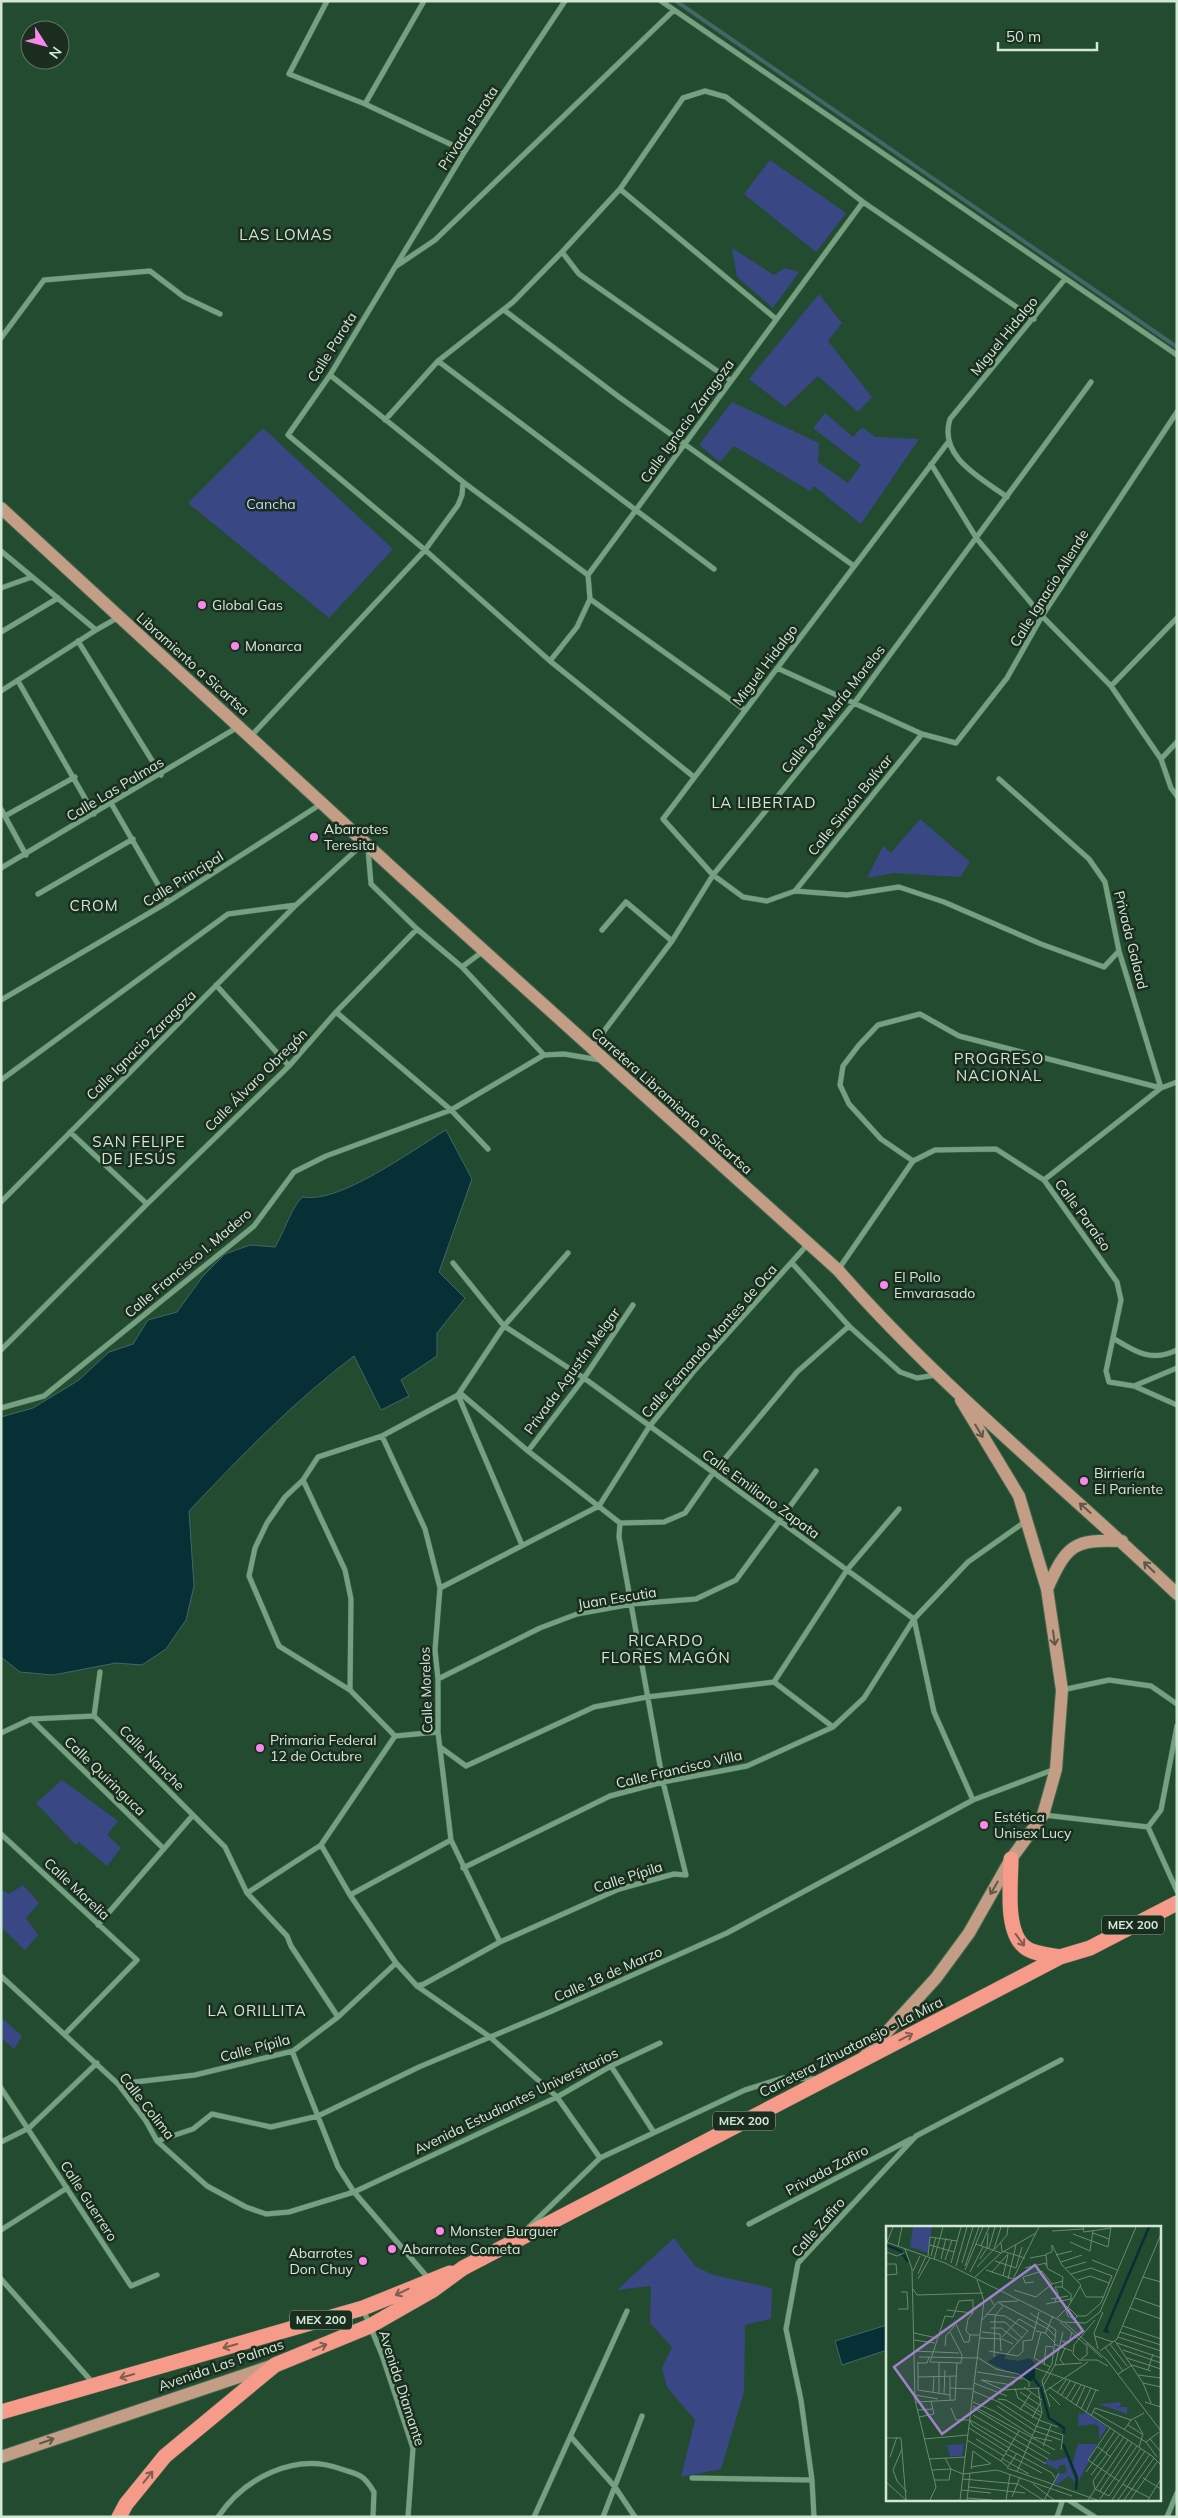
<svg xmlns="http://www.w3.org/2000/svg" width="1178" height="2518" font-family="Mulish,sans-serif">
  <rect width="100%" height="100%" fill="#234b2f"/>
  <!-- green -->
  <path fill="#394785" d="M770,160L846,213L816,252L744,194Z
    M732,248L774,275L785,268L799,272L773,308L737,277Z
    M819,294L842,323L828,341L872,397L858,412L818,376L785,407L749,379Z
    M732,402L819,443L818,462L848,483L861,465L813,428L825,413L853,437L862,427L875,437L919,439L861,524L814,486L810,491L734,446L720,462L699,445Z
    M263,428L393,549L329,618L188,503Z
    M920,819L970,862L960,877L894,873L867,878L883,846L891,853Z
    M62,1780L118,1821L107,1835L121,1848L107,1866L79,1842L76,1845L36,1803Z
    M23,1885L39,1903L26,1918L38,1935L25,1950L1,1927V1889L9,1894Z
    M1,2017L22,2036L14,2049L1,2038Z
    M674,2238L695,2266L713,2275L772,2288L771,2319L745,2325L744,2392L721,2469L681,2477L695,2420L667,2387L662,2368L672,2347L650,2323L651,2286L617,2290Z"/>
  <!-- water -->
  <path fill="#062f36" stroke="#436666" d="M446,1130L472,1179L439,1272L465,1298L437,1333V1356L401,1380L409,1396L381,1410L354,1356C294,1401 240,1457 189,1511L194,1586L186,1620L166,1649L142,1665L116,1663L53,1675L20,1672L1,1657V1417L33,1408L79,1380L109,1352L133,1344L148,1320L177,1312L203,1276L225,1254L250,1245L275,1247C284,1233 292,1205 303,1197C340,1204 412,1150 446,1130Z
    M887,2325V2350L842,2365L835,2341Z"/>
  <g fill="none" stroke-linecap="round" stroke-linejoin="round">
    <!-- stream -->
    <path stroke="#436666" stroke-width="4" d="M676,1L1177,347"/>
    <defs>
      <path id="street" d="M327,1L289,74L365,104L465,151
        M565,1L465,151L330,375L288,435L425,550L550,661L694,777
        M661,1L1177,355
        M365,104L424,1
        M620,189L776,319
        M562,252L579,274L730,380
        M395,267L435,240L674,10
        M504,310L619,397L854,566
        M1,338L44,280L150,271L184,297L220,314
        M438,361L714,569
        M330,375L463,482L588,575
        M385,420L438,361L513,302L562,252L620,189L683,98L705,91L726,97L863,202L1034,319
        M949,441L663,819L713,875L743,897L767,901L795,891L847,895L899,887L944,902L1041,944L1104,967L1119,951
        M931,464L977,539L1042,616L1111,686L1161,759L1171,788L1177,796
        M1007,497C981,478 938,457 950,419L1065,279
        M1,551L96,630L119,617
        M1,588L32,577
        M590,599L745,710
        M1,632L58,598
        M78,641L161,775
        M550,661L577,627L590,599L588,575L863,202
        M777,668L922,734L956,743L1007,678L1042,616L1177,412
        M18,681L94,814
        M1111,686L1177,618
        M1,691L96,630
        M251,736L425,550L458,505L462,495L463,482
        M1161,759L1177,742
        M999,779L1089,859L1105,882L1119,951L1161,1088
        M111,803L168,902
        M1,809L26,855
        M5,816L75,777
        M368,849L371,884L417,929L462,967L482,952
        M1,868L238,727
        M795,891L922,734
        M38,894L133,839
        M602,930L626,902L672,941
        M462,967L544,1055
        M216,985L289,1066
        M1,1000L168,902L321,804
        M336,1012L451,1110L488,1149
        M592,1047L672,941L713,875L855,702L1091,382
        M1,1080L228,914L296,905
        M70,1132L147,1204
        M913,1161L881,1139L849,1104L840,1085L843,1066L859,1045L878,1025L920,1014L959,1036L1161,1088
        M1044,1180L1161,1088L1177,1082
        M1,1202L296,905L365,842
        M453,1263L504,1326L584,1378L914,1619L934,1712L973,1800
        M792,1263L849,1326L900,1372L917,1378L936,1375
        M838,1270L913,1161L935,1150L996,1149L1044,1180L1117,1282L1121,1300L1106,1371L1109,1382L1134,1386L1177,1368
        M1113,1338C1134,1351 1151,1363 1177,1350
        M1,1350L147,1204L289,1066L336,1012L417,929
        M1134,1386L1177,1405
        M460,1393L528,1451L620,1523L664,1522L685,1513L713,1473L797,1372L849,1326
        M458,1395L522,1545
        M1,1408L44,1396L254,1226L294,1172L326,1156L451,1110L544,1055L564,1054L600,1060
        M382,1436L425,1529L440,1588L435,1650L438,1679V1732L451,1840L500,1942
        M528,1451L584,1378L633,1305
        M303,1480L345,1570L351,1599L350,1690
        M440,1588L599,1506L649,1427L694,1371L807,1245
        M438,1679L540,1628L577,1614L632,1604L696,1599L736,1580L816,1471
        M774,1682L833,1727
        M1062,1690L1109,1680L1151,1686L1177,1704
        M94,1716L100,1672
        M31,1719L164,1849
        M1177,1726L1161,1810L1148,1827L1177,1891
        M1,1733L31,1719L94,1716L225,1847L247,1893L287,1936L291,1946L338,2017
        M395,1736L350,1690L279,1646L249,1576L255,1548L267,1523L285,1497L303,1480L318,1457L382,1436L458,1395L504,1326L568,1253
        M395,1736L321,1845L350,1895L396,1963L417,1986L490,2037L557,2097L600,2158
        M395,1736L438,1732
        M440,1747L466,1766L594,1707L647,1697L774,1682L847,1570L899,1509
        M1044,1815L1148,1827
        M1,1834L137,1960L65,2034
        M463,1868L610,1796L663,1782L747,1766L833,1727L864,1698L914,1619L968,1562L1026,1521
        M247,1893L321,1845
        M350,1895L451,1840
        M98,1925L193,1815
        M1,1976L118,2084L146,2121L157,2141L207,2186L246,2207L266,2214L289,2212L354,2192L557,2097L611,2066L660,2043
        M417,1986L424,1984L500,1942L619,1889L674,1874L686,1875L663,1782L619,1537L620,1523
        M292,2051L338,2167L354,2192L429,2279
        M611,2066L653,2131
        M118,2084L195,2075L293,2051L338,2017L396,1963
        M1,2088L131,2286L157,2275
        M157,2141L193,2129L212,2114L271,2127L318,2116L419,2067L552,2011L727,1933L973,1800L1055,1769
        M1,2142L29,2128L97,2063
        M749,2224L911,2139
        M528,2228L600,2158L745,2090L783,2078L817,2079
        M1,2230L67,2188
        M1,2279L93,2383
        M363,2309L382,2355L413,2448L408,2517
        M571,2437L615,2487L635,2517
        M692,2478L812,2480
        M1067,2499L1095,2517
        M218,2517C244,2478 295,2452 341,2469C347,2471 357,2473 362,2477C367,2481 371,2487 374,2492L373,2517
        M534,2517L627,2311
        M603,2517L642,2416
        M814,2517L812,2480L801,2400L786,2329L798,2263L916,2136L1061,2060
        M1057,2517L1063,2499
        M1167,2517L1177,2493"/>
      <path id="primary" d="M1,508L401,876L838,1270C941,1388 1064,1486 1177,1594
        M1047,1589C1067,1545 1073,1539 1122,1541
        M864,2057L936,1978L969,1933L1011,1859L1043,1815L1056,1769L1062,1690L1047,1589L1019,1496L961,1400
        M1,2457L271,2366"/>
      <path id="highway" d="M1011,1859C1011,1883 1004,1933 1026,1948C1034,1954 1050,1955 1060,1957
        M1,2412L363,2308L450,2273
        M119,2517L126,2504L165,2456L275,2365L370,2326L433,2290L463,2268L515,2241L1060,1957L1090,1948L1177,1903"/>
    </defs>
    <!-- street casing -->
    <use href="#street" stroke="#426850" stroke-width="6"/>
    <!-- primary casing -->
    <use href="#primary" stroke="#426850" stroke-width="14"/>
    <!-- highway casing -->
    <use href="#highway" stroke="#426850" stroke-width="16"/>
    <!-- street -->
    <use href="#street" stroke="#76a180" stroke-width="5"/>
    <!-- primary -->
    <use href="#primary" stroke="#c39d85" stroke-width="12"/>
    <!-- highway -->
    <use href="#highway" stroke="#f69a89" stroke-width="15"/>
  </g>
  <!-- one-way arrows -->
  <defs><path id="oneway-shaft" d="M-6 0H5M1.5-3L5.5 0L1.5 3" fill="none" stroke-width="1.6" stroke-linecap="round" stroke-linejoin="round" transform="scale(1.25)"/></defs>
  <g stroke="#5e5a48">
    <use href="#oneway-shaft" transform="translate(979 1431) rotate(59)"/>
    <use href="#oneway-shaft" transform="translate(1085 1508) rotate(-138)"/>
    <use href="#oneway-shaft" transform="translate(1149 1567) rotate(-136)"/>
    <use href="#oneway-shaft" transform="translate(1054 1638) rotate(82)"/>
    <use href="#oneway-shaft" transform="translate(994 1888) rotate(120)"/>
    <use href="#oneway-shaft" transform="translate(47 2441) rotate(-19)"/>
  </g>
  <g stroke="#7e5e4f">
    <use href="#oneway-shaft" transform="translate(1020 1940) rotate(54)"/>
    <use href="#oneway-shaft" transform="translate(906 2037) rotate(-27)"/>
    <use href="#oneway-shaft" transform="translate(402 2292) rotate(154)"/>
    <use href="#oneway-shaft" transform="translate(230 2346) rotate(164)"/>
    <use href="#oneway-shaft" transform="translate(320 2347) rotate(-22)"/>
    <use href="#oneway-shaft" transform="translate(127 2376) rotate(164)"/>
    <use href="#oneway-shaft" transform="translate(148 2477) rotate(-51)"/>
  </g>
  <!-- markers -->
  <g fill="#f888eb" stroke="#1b2d1f" stroke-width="2">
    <circle cx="202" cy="605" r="5"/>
    <circle cx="235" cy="646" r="5"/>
    <circle cx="314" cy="837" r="5"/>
    <circle cx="884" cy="1285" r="5"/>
    <circle cx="1084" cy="1481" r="5"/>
    <circle cx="260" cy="1748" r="5"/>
    <circle cx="984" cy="1825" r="5"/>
    <circle cx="440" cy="2231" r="5"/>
    <circle cx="392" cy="2249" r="5"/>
    <circle cx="363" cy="2261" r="5"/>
  </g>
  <g text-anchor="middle" stroke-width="5" stroke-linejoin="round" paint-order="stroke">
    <!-- shield labels -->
    <g fill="#1b2d1f" stroke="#9bb09f" stroke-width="1">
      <rect x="1102" y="1915.5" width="62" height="19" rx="4"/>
      <rect x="713" y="2111.5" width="62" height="19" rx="4"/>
      <rect x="290" y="2310.5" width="62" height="19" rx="4"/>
    </g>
    <g font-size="12" font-weight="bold" fill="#d2e8d6">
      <text x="1133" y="1929">MEX 200</text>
      <text x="744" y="2125">MEX 200</text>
      <text x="321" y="2324">MEX 200</text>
    </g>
    <!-- street labels -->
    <g font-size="14" fill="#d2e8d6" stroke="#1b2d1f">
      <text transform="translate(468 128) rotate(-57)" y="5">Privada Parota</text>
      <text transform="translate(1004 336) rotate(-51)" y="5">Miguel Hidalgo</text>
      <text transform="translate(332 347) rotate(-58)" y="5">Calle Parota</text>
      <text transform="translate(687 421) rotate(-54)" y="5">Calle Ignacio Zaragoza</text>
      <text transform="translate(1049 588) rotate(-58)" y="5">Calle Ignacio Allende</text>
      <text transform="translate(193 664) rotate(42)" y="5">Libramiento a Sicartsa</text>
      <text transform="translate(765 665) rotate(-53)" y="5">Miguel Hidalgo</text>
      <text transform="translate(833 709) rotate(-52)" y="5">Calle José María Morelos</text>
      <text transform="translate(115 789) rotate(-31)" y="5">Calle Las Palmas</text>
      <text transform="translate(850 805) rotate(-51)" y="5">Calle Simón Bolívar</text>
      <text transform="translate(183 879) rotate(-32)" y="5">Calle Principal</text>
      <text transform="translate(1131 940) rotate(76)" y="5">Privada Galaad</text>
      <text transform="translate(141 1045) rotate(-45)" y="5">Calle Ignacio Zaragoza</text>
      <text transform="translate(256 1080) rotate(-45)" y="5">Calle Álvaro Obregón</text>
      <text transform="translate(672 1101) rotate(42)" y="5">Carretera Libramiento a Sicartsa</text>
      <text transform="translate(1083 1215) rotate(54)" y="5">Calle Paraíso</text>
      <text transform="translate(188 1263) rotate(-40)" y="5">Calle Francisco I. Madero</text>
      <text transform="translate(709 1341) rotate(-49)" y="5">Calle Fernando Montes de Oca</text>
      <text transform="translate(572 1371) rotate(-54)" y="5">Privada Agustín Melgar</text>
      <text transform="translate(761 1494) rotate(36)" y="5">Calle Emiliano Zapata</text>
      <text transform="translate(617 1598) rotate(-9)" y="5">Juan Escutia</text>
      <text transform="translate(426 1690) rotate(-92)" y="5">Calle Morelos</text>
      <text transform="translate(152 1758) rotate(45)" y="5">Calle Nanche</text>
      <text transform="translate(679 1769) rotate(-13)" y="5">Calle Francisco Villa</text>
      <text transform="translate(105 1776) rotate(44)" y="5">Calle Quiringuca</text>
      <text transform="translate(628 1877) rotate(-18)" y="5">Calle Pípila</text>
      <text transform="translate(77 1889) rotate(43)" y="5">Calle Morelia</text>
      <text transform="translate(608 1974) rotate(-24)" y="5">Calle 18 de Marzo</text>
      <text transform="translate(851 2047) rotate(-27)" y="5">Carretera Zihuatanejo - La Mira</text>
      <text transform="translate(255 2048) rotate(-15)" y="5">Calle Pípila</text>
      <text transform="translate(516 2101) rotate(-26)" y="5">Avenida Estudiantes Universitarios</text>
      <text transform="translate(147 2106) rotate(52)" y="5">Calle Colima</text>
      <text transform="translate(827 2170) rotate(-28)" y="5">Privada Zafiro</text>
      <text transform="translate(89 2201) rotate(57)" y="5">Calle Guerrero</text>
      <text transform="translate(818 2227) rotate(-49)" y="5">Calle Zafiro</text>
      <text transform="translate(221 2365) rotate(-19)" y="5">Avenida Las Palmas</text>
      <text transform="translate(402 2388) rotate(72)" y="5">Avenida Diamante</text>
    </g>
    <!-- park labels -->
    <g font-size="14" fill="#c8d5fc" stroke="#1b2d1f">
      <text x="271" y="509">Cancha</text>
    </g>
    <!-- poi labels -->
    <g font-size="14" fill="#d2e8d6" stroke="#1b2d1f" text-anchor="start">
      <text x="212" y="610">Global Gas</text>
      <text x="245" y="651">Monarca</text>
      <text x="324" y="834">Abarrotes<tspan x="324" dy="16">Teresita</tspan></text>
      <text x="894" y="1282">El Pollo<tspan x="894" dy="16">Emvarasado</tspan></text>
      <text x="1094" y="1478">Birriería<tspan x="1094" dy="16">El Pariente</tspan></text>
      <text x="270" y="1745">Primaria Federal<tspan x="270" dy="16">12 de Octubre</tspan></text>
      <text x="994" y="1822">Estética<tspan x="994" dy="16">Unisex Lucy</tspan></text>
      <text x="450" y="2236">Monster Burguer</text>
      <text x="402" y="2254">Abarrotes Cometa</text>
      <text x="353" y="2258" text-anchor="end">Abarrotes<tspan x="353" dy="16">Don Chuy</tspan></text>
    </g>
    <!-- neighbourhood labels -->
    <g font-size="15" letter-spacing="1" fill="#d2e8d6" stroke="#1b2d1f">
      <text x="286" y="240">LAS LOMAS</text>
      <text x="764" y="808">LA LIBERTAD</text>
      <text x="94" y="911">CROM</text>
      <text x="999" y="1064">PROGRESO<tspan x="999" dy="17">NACIONAL</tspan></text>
      <text x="139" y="1147">SAN FELIPE<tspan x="139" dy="17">DE JESÚS</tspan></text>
      <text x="666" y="1646">RICARDO<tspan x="666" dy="17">FLORES MAGÓN</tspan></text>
      <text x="257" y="2016">LA ORILLITA</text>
    </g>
  </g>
  <!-- overview -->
  <g transform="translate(886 2226)">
    <rect width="275" height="275" fill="#234b2f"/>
    <path d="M27,1H46L42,27L24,21ZM235,176L234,180L228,181H241V188L212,178ZM193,186L196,189L199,186L221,201L213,214V201L209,198L192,200ZM78,218L76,230H64L61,219ZM192,218H211L192,257L186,239ZM181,231L190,258L183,250L171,258L168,256L172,248L181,247L179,238L173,240L172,244L159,237L161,233L167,235Z" fill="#394785"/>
    <path d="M114,128L120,129L118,133L133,135L144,132L149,138V154L143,155L101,136Z" fill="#062f36"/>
    <path fill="none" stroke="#062f36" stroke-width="2.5" d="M0,19L15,25L22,36M223,106L219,105L263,1M149,154L155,163L163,192L178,202V207M177,218L191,252L190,264"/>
    <path fill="none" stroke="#698a72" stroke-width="1" d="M197,1L198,6L225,2M166,5L197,3M207,7L223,13M187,8L222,21L225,1M0,16L59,37L177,96L200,97L215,85M1,16L7,1M184,16L204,25L207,4M115,17L116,25L139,32M90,18L115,27M44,19L68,26M166,19L176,39L195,59L182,81L171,92M12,20L16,1M95,20L103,1M103,22L109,1M19,23L26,43L29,174L50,261L44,274M109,23L121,9L122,1M0,26L11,30L18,27M170,29L186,25M42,30L44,11L71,15M45,30L50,11M144,32L160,29M48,33L57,1M55,33L60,12M94,33L101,22L102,7M59,34L66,14M206,34L231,44M109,35L130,42L136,21M175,36L196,29M65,37L75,1M76,37L87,1M159,37L162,43L177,51L176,61L185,68V76M0,38H10L11,48L0,49M70,40L81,1M79,40L93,1M161,40L160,28L166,26V19M91,41L108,23L115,1M139,42L160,37M180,42L200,36M79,44L97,1M100,44L127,53L153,1M27,45L34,30M84,46L97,21M106,46L122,28M32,48L40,30M117,50L122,29M89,51L115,27L150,7M257,51L275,56M32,53L44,32M122,53L130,19M192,54L204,50L223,57M148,56L139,57L137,51L156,45L166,58M194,60L200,71H217M27,63L31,69L97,67M128,64L150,71L166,58L177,55M249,72L275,81M165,73L182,70M169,76L172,67L169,61H176M113,77L162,103L170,111M160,78L185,73M108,79L104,72L114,65M182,81L191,90H200L215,77L226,50L205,42L185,48M244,82L275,93M12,83H22L21,66H15M184,83L180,85L182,90L189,93L191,90M61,84L87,87L82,93L80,105L84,109H93M214,86L250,1M144,87L170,104L166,138L156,155L164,181M100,88L119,90L142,105M96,94L112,76L132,75M209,94L188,119L187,128L193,134H211L222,140M104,96H119L136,112M174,96L201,120V129L195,133M179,97L221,134L275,205M70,98L78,116H83L84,109M237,100L275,113M105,102H115L132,115M150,105L159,107L168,116M96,106L114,108L115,125M155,106L148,132L164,141M234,106L275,119M28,107L51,112M159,108L167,90M209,110L227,116M116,111L133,93L150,103M232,111L275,125M94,112L116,113L127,118M28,114L49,117M137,115L146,114L153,86M176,115L183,117L186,106M229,115L257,157L265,177M200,117L216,132M231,117L275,132M168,118L186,125M224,118L241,140M59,120L60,110L69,99M219,121L237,145M212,123L208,107L217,86M237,124L275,137M28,125L73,127M103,125L132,130L137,125V115M214,125L231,113L275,8M121,128L142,105M33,131L91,132M91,131L110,143L132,148L143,156V161M108,131L109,90L117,80M241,132L275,143M44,136L59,90L67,91L73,75L87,74V87M44,136L75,137L76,129L64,106M31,137H41L43,131M32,137V164L64,169M178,138L174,134L179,122M158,139L160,120L167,121M169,139L196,137M149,142L213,165M262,144L267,128M91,146L137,153M232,148L246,139L265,145M252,149L275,152M32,151L71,150M95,154L117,164L154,162M96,154L126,159L132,153M88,157L121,170M257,157L275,161M157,160L169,139L177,106M138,161L156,174M163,161L266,230L275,239M64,162L87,163M129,162L132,172L156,187M87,165L113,176L150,200L177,209L175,224M47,166L48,151M134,166L154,179M158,166L202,136M53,167V137M171,167L180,154M58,168L59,144M163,168L174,179M29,169L52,173M175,170L184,155M112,173L120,174L153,194L172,201M180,173L190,157M64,174V151M30,176L69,174L71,137M87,176L108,185L147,210M185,176L195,159M259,176L275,181M137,178L155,190M87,180L169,224M111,180L149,205L175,214M190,180L199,160M65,182L70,194H84L160,238M87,182L164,228M195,183L205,162M32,184L47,183M134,184L145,167M200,186L210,164M208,186L260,216M87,189L162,233M205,190L209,182L245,194M33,191L48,188L45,175M146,192L155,176M84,194L86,199L123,222M249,194L257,208L253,221M242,199L256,208M83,202L121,226M224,202L202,234L233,255M238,204L245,194L258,187M147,211L166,215M0,212H15L20,274M38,213L82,209M90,213L118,230M264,213L275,226M81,214L115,235M157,220L165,199M212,221L225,231M16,223L7,244L11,255L21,266M122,223L166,247L169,252M216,224L229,205M220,227L234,208M120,228L156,247M4,231L11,211M271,231L260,216L273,206M43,233L79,231M117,233L143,248M85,241L104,238M122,241L115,235L133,205M122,241L131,227M121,242L211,274M85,243L87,225L105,238M46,244L65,243L77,248L111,244L186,270M131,246L156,187L152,162M200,246L216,224M205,249L221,228M257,252L275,263M77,253L132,258L157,274M48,254H63L65,243L59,232M0,256L20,274M147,258L168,274M236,258L264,272M83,261L139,267M209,263L223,270L255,222M209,263L207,255L238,211M75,264L105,267M214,265L246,217M126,271L134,251M81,272L106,274M214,273L251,220M74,274L98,75L91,54M81,274L84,247M120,274L124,248M158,274L173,247M202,274L242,214M226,274L259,225M232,274L264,228M238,274L268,232M244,274L271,236M262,274L275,253"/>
    <path fill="#a281c9" fill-opacity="0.15" stroke="#a281c9" stroke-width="2.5" d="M149,39L197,105L56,208L8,141Z"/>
    <rect width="275" height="275" fill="none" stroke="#d2e8d6" stroke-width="2.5"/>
  </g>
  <!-- border -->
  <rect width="1178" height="2518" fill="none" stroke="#d2e8d6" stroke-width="5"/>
  <!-- north arrow -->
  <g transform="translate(45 45) rotate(126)"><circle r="24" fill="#1b2d1f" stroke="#647868"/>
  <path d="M0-4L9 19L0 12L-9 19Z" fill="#f888eb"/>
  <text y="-8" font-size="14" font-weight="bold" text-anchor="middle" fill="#d2e8d6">N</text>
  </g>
  <!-- scale -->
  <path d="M998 42v8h99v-8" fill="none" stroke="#d2e8d6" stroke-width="2.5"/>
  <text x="1006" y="42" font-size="15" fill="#d2e8d6" stroke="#1b2d1f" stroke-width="4" paint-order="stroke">50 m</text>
</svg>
